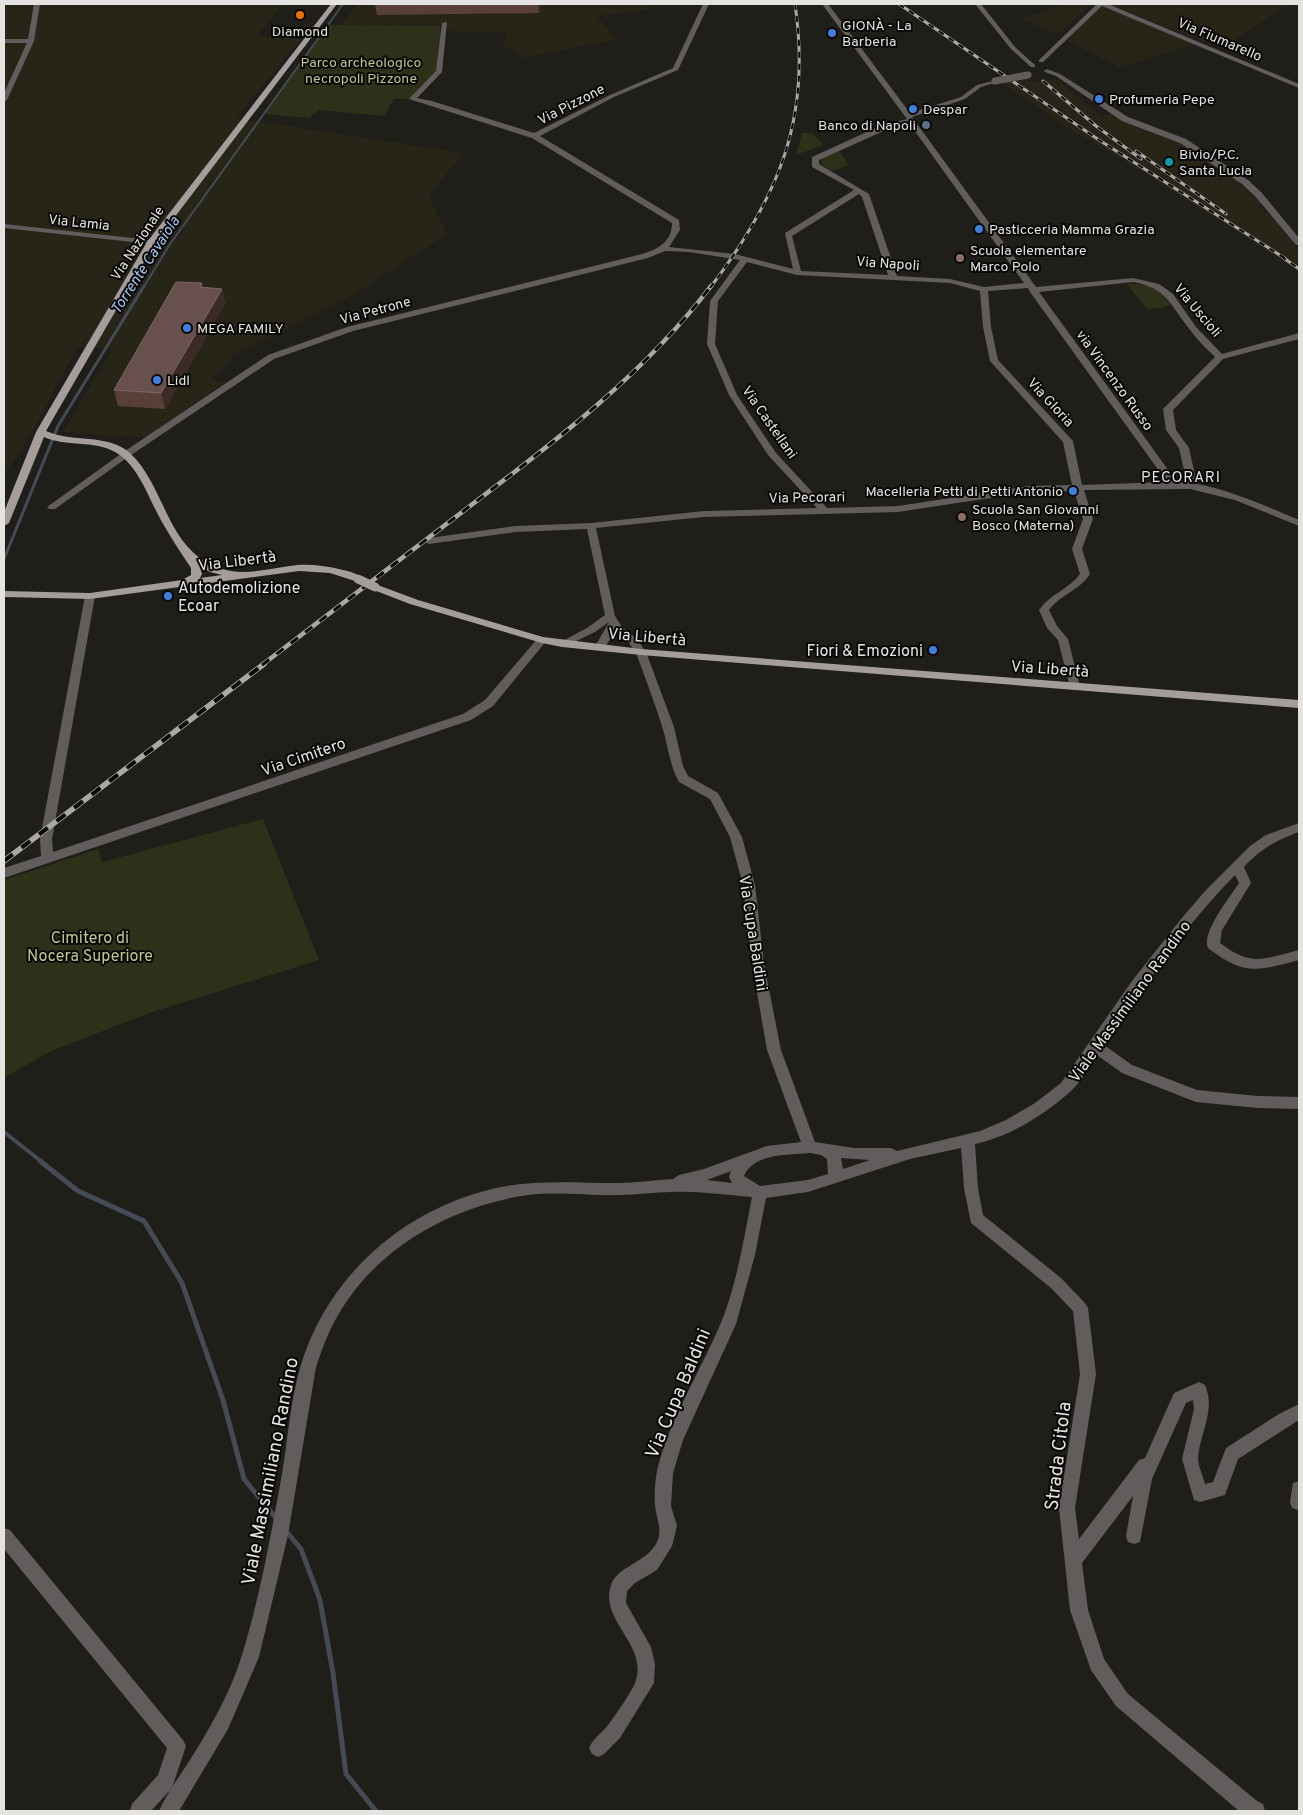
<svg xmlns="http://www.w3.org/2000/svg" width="1303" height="1815" font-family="Overpass,sans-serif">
  <rect width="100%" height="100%" fill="#1f1e18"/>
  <!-- built -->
  <path fill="#272418" d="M4,4H283L257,36L301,39L236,118L463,153L429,196L447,234L350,297L232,356L228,364L211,379L224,383L144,438L63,432L112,349L77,347L33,430L4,476Z
    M357,4H648L649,10L597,16L617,39L524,58L502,45L508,32L456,33L440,26L341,25Z
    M1063,4H1092L1058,34L1018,18L1043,12Z
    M1110,4H1290L1224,47L1195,39Z
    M1104,5L1195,44L1120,68L1066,40Z
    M1025,78L1031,82L1058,80L1101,116L1112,114L1178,140L1259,194L1263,205L1259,206L1265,213H1269L1299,250V271L1118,157L1069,129L1002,83Z"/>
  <!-- green -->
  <path fill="#2e301a" d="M327,25L440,26L439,72L412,99H394L384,116L319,110L309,118L264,114Z
    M802,133H812L823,145L796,155Z
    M839,151L849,165L832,171L821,164L822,158Z
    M1127,284C1137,284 1150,284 1158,291C1164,295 1165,301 1172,304L1162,308L1147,309Z
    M263,819L319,960L149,1013L49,1052L4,1078V880L98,849L102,862Z"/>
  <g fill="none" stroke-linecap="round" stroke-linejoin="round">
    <!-- stream-far3 -->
    <path stroke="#454b56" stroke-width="2" d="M143,288L170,244L343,4"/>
    <!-- stream-far2 -->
    <path stroke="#454b56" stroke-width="3" d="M4,559L58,426L144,286"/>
    <!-- stream-far1 -->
    <path stroke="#454b56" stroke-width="4" d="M4,1132L42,1162"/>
    <!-- stream -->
    <path stroke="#454b56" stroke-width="5" d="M40,1161L78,1191L144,1221L182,1283L223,1400L244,1479L276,1518
      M285,1530L301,1549L320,1600L333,1673L346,1774L376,1811"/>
    <!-- minor -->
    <path fill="#615d5c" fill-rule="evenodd" d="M34,4H40L34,41L7,100L4,102V93L27,43H4V39H28Z
      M703,4H709L678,70L614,97L540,136L679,220L680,230L669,247L735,254L793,269L785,233L854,190L812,167V157L882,125L907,119L822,4H828L910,113L961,97L977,85L997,80V82L981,87L965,99L912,117L1036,287L1133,278L1159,284L1173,294L1196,327L1222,354L1299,333V339L1223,359L1173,410L1176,430L1189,448L1197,484C1233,491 1266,506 1299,520V526L1235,500L1190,489L1084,490L1093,519L1082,549L1090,574C1080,590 1060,595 1049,610L1057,626L1068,639L1080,687L1079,690H1071L1070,687L1058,640L1047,628L1039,610C1050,594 1069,589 1080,574L1072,549L1083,519L1074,491L1029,492L898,512L704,517L596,528L615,616L622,627L637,639L646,652L674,727L683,766L688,776L718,793L742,837L755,885L764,964L781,1050L815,1142L854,1148H891L897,1151L980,1131L1006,1120L1035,1103L1061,1083L1132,981L1181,919L1206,890L1250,846L1266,835L1299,823V832C1275,841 1262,848 1244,867L1251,883L1222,930L1220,943C1251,967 1264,959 1299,950V960C1258,971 1244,976 1208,948C1201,933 1230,897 1239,883L1235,875C1185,926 1144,985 1104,1045L1132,1065L1197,1090L1258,1096L1299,1097V1109L1258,1108L1196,1102L1122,1073L1097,1055C1089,1067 1081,1082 1070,1092C1044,1115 1009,1137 975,1144L978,1188L983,1215L1061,1278L1085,1303L1088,1308L1096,1374L1075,1508L1079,1539L1139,1460L1145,1458L1174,1393L1199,1382L1205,1385C1216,1411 1200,1432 1198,1458C1198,1466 1203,1476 1205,1484L1213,1482L1226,1448L1279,1414L1299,1404V1420L1238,1459L1225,1495L1200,1502L1194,1500L1182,1459L1194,1409L1193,1400L1186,1403L1152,1479L1140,1542L1134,1544L1128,1542L1126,1536L1133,1496L1082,1563L1088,1610L1104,1659L1128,1694L1257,1801L1263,1804L1265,1811H1239L1116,1706L1091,1670L1070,1610L1059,1508L1080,1374L1073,1311L1051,1288L971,1223L964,1188L961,1148L910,1159L808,1192L766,1198L755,1255L736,1324L683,1440L673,1473L671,1506L677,1526L672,1546L657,1570L635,1583L627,1591L626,1603L651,1647L655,1664L654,1683L620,1738L604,1754L598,1757L592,1754L589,1748C593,1738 602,1733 608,1725C614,1717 634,1689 636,1680C647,1644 599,1620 611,1585C617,1566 647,1563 657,1542C663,1528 656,1519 655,1505C654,1495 655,1481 657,1471C669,1420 699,1374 720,1325C736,1288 744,1238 752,1197C725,1195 699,1191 672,1192C654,1192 637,1195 619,1195C589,1196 558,1191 528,1195C445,1207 363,1255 328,1335C323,1345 320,1356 316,1367L288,1535L259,1657L228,1729L179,1811H159C166,1794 178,1779 188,1763C209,1730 230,1694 242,1655C260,1596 271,1535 282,1474C288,1439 290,1402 300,1368C326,1278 401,1211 492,1189C533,1179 575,1183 617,1183C635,1183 654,1180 673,1179L679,1175L704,1169L767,1146L801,1142L767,1050L752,964L743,885L730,837L710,799L679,782C669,764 668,745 662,726C654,701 645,677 636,653L629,643L615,632L603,650H595L594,648L609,622L595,632L566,646L562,647L557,644L587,628L605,615L587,529L516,532L429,544L424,541L429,538L516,526L591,523L704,511L817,508L768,455L729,395L707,344L710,301L740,260L689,252L665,251L648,258L353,331L274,359L128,457L55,509H49L47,507L122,453L268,355L347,327L642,254C658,249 672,242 672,223L532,138L409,99L436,71L442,23L447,22L442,72L417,98L432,101L534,133L610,95L673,68ZM909,123L1024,283L984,287L950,279L897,276L869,194L819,164V160L888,129ZM859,194L862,197L888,275L801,271L792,236ZM747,262L797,275L950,283L980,291L983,327L990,361L1063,442L1072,485L1029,486L898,506L827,508L776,453L737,395L715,344L718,301ZM1133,282C1168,288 1171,307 1191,331C1198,341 1207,349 1215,357L1163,409L1166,430L1179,448L1187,483L1177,482L1039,292ZM1028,288L1030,292L1167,482L1082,485L1073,441L998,360L991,327L988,291ZM810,1153L821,1155L827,1159L828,1174L808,1180L760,1186L744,1176C753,1153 789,1155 810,1153ZM841,1158L870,1160L843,1169ZM731,1171L729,1177L732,1183L707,1180Z
      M975,4H981L1015,47L1035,65V67H1031L1011,49Z
      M1097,4H1108L1299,84V88L1102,6L1043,62H1039V60Z
      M1047,69L1060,74L1128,117L1186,139L1248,180L1261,192L1299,238V245H1296L1255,196L1242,184L1180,143L1122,121L1056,76L1045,72L1044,71Z
      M4,224L151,240L155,242L151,244L4,228Z
      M90,593L95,596L52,839L53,852L463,714L485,700L538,638L542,637L547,640L493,706L471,720L4,878V868L41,856L40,839L85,596Z
      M1299,1481V1510H1298L1292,1508L1290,1502L1293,1483Z
      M4,1528L10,1530L183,1740L186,1746L172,1788L151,1811H130L132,1804L158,1775L167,1748L4,1549Z"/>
    <!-- major -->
    <path fill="#a49d9b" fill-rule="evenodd" d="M331,4H337L155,243L46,431C72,443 107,433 130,453C166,487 166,549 219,568C244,577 271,568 297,565C312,564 328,566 343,570C350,571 358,574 363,579L358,582L330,573L299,571L90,599L4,597V591L90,593L182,580L191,575V568C181,553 171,538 162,522C149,500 139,465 115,452C94,440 66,447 44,437L9,523L4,526V512L36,432L147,242ZM200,566L210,572L222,575L200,578L202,574Z
      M375,584L418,600L543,637L641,649L1299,700V708L641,655L562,647L542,643L410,604L371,589L370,587L371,585Z"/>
    <defs>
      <path id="rail-far2" d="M899,4L1099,140L1286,259
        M1043,81L1096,126L1141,159
        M1136,151L1226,214
        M1281,256L1299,269
        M710,288C778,198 812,119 795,4"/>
      <path id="rail-far1" d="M262,665C332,612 401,559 470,506C556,441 645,373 711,286"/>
      <path id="rail" d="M4,861L264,664"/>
    </defs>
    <!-- rail-far2 casing -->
    <use href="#rail-far2" stroke="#a9a8a4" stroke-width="3"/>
    <!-- rail-far1 casing -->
    <use href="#rail-far1" stroke="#a9a8a4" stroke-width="4.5"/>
    <!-- rail casing -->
    <use href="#rail" stroke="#a9a8a4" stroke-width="5.5"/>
    <!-- rail-far2 -->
    <use href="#rail-far2" stroke="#090806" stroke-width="2" stroke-dasharray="6" stroke-linecap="butt"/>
    <!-- rail-far1 -->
    <use href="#rail-far1" stroke="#090806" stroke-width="3" stroke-dasharray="9" stroke-linecap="butt"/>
    <!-- rail -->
    <use href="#rail" stroke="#090806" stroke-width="4" stroke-dasharray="11" stroke-linecap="butt"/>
    <!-- minor-bridge -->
    <path stroke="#615d5c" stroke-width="7" d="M995,81L1028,75"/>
    <!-- major-bridge -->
    <path stroke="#a49d9b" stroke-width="9" d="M358,579L375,587"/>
  </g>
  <!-- wall -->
  <path fill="#593f3a" d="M375,4H541L539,13L377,15Z
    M202,283L203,288L222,289L225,304L165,409L118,406L114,390Z"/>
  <!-- shaded-wall -->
  <path fill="#3c2b25" d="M538,4H541L539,13Z
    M222,289L225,304L165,409L161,393Z"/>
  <!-- building -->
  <path fill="#68514c" stroke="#7c6863" d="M176,282L202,283L200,287L222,289L161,393L114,390Z"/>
  <!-- markers -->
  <circle fill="#e8710a" stroke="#090806" stroke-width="2" cx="300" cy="15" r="5"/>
  <g fill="#3f7fe0" stroke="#090806" stroke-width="2">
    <circle cx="832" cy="33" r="5"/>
    <circle cx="1099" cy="99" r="5"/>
    <circle cx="913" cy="109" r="5"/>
    <circle cx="979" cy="229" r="5"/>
    <circle cx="187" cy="328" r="5"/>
    <circle cx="157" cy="380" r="5"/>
    <circle cx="1073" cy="491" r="5"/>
    <circle cx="168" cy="596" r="5"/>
    <circle cx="933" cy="650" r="5"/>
  </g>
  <circle fill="#5c6f8a" stroke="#090806" stroke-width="2" cx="926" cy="125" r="5"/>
  <circle fill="#0f9aa8" stroke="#090806" stroke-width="2" cx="1169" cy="162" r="5"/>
  <g fill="#8d6e63" stroke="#090806" stroke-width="2">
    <circle cx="960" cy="258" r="5"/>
    <circle cx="962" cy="517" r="5"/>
  </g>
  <g text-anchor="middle" stroke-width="4" stroke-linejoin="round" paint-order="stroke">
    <!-- far-poi labels -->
    <g font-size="14" fill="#e4e3df" stroke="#090806" text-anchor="start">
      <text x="842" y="30">GIONÀ - La<tspan x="842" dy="16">Barberia</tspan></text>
      <text x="300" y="36" text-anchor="middle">Diamond</text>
      <text x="1109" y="104">Profumeria Pepe</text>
      <text x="923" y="114">Despar</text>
      <text x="916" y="130" text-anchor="end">Banco di Napoli</text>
      <text x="1179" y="159">Bivio/P.C.<tspan x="1179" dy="16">Santa Lucia</tspan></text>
      <text x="989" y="234">Pasticceria Mamma Grazia</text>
      <text x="970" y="255">Scuola elementare<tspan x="970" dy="16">Marco Polo</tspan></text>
      <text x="197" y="333">MEGA FAMILY</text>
      <text x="167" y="385">Lidl</text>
      <text x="1063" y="496" text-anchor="end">Macelleria Petti di Petti Antonio</text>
      <text x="972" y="514">Scuola San Giovanni<tspan x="972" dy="16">Bosco (Materna)</tspan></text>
    </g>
    <!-- far-street labels -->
    <g font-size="14" fill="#e4e3df" stroke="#090806">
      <text transform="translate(1220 39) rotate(23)" y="5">Via Fiumarello</text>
      <text transform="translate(571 104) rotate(-27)" y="5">Via Pizzone</text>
      <text transform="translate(79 222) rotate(6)" y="5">Via Lamia</text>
      <text transform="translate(137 243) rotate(-57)" y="5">Via Nazionale</text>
      <text transform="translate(888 263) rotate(4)" y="5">Via Napoli</text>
      <text transform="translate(375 310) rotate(-15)" y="5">Via Petrone</text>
      <text transform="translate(1198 310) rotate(50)" y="5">Via Uscioli</text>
      <text transform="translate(1115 380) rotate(54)" y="5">via Vincenzo Russo</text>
      <text transform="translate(1051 402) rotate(47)" y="5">Via Gloria</text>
      <text transform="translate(770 422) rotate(55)" y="5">Via Castellani</text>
      <text transform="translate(807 497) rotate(-1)" y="5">Via Pecorari</text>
    </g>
    <!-- far-park labels -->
    <g font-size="14" fill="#c1c690" stroke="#090806">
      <text x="361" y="67">Parco archeologico<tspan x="361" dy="16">necropoli Pizzone</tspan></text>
    </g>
    <!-- far-water labels -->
    <g font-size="15" font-style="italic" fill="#a2c5f0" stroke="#090806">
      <text transform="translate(145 265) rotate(-57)" y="5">Torrente Cavaiola</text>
    </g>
    <!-- far-neighbourhood labels -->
    <g font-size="15" letter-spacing="1" fill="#e4e3df" stroke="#090806">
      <text x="1181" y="482">PECORARI</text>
    </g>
    <!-- street labels -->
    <g font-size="16" fill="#e4e3df" stroke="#090806">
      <text transform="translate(237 560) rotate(-7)" y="6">Via Libertà</text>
      <text transform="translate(647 636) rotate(5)" y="6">Via Libertà</text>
      <text transform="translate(1050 668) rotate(4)" y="6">Via Libertà</text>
      <text transform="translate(303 756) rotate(-19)" y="6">Via Cimitero</text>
      <text transform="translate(754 933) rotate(81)" y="6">Via Cupa Baldini</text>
      <text transform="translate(1129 1001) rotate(-54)" y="6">Viale Massimiliano Randino</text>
    </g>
    <!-- poi labels -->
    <g font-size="16" fill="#e4e3df" stroke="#090806" text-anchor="start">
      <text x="178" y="593">Autodemolizione<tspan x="178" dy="18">Ecoar</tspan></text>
      <text x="923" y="656" text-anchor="end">Fiori &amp; Emozioni</text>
    </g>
    <!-- park labels -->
    <g font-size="16" fill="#c1c690" stroke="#090806">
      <text x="90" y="943">Cimitero di<tspan x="90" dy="18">Nocera Superiore</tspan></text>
    </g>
    <!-- near-street labels -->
    <g font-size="19" fill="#e4e3df" stroke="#090806">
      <text transform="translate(677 1393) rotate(-67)" y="7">Via Cupa Baldini</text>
      <text transform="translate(1057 1456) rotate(-83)" y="7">Strada Citola</text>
      <text transform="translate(269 1471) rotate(-79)" y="7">Viale Massimiliano Randino</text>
    </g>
  </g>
  <!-- border -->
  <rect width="1303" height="1815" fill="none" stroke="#e4e3df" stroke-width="10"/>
</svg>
